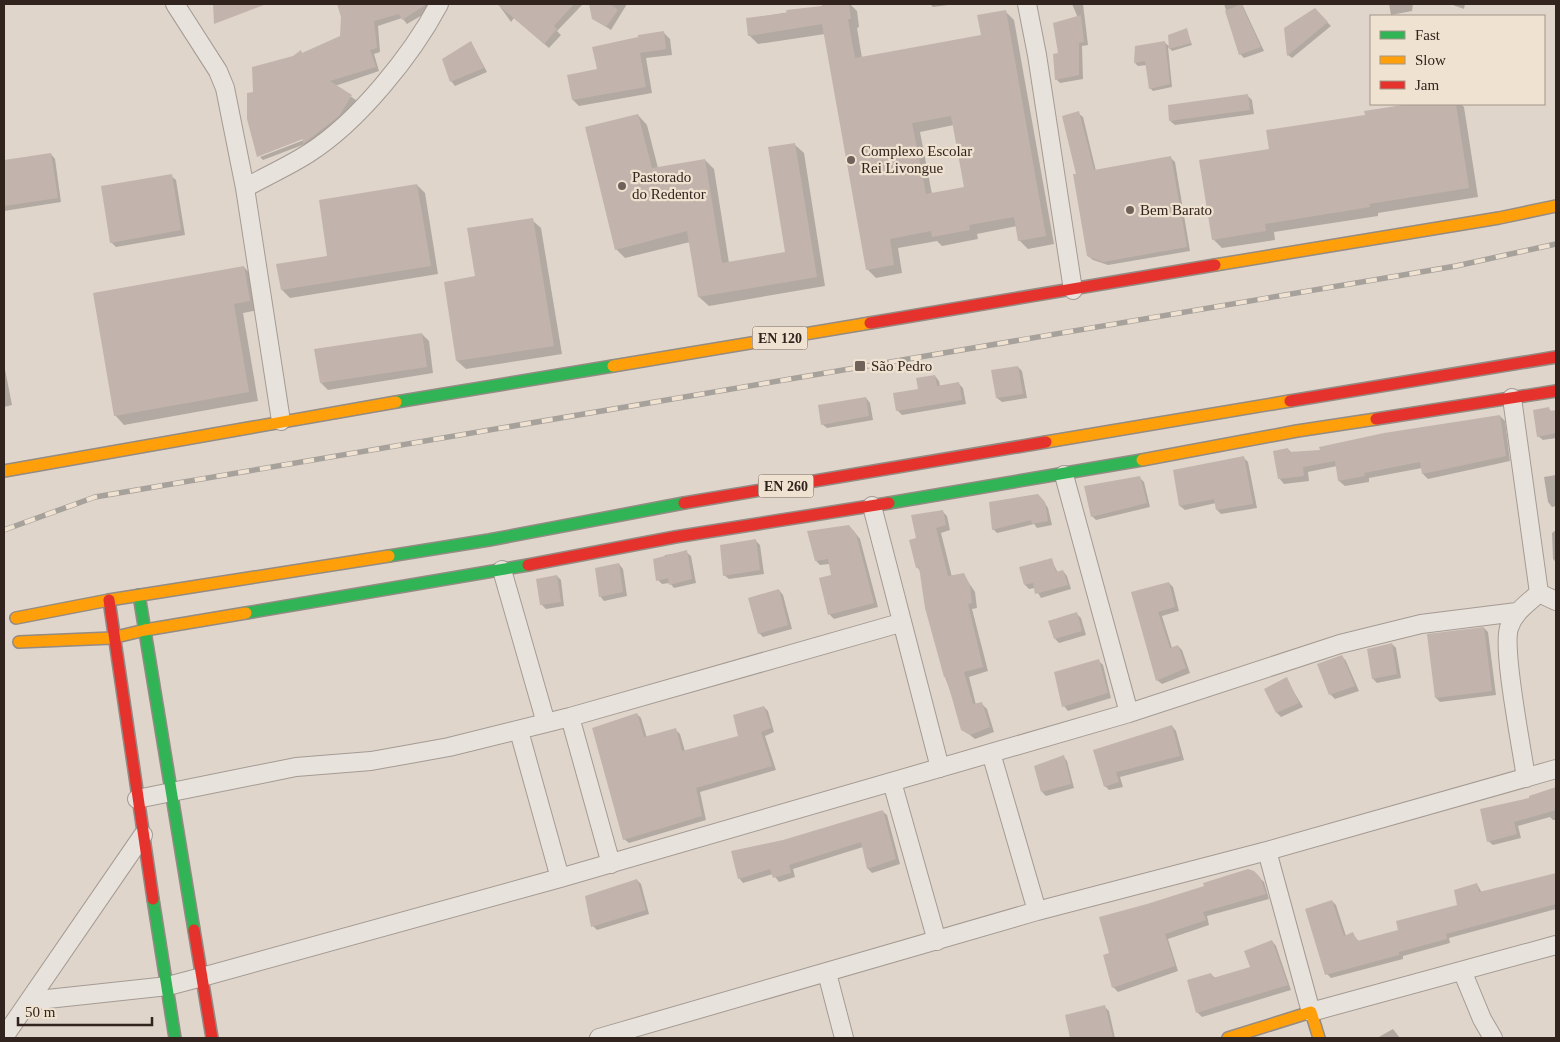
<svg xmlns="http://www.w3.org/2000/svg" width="1560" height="1042" font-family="Georgia,serif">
  <rect width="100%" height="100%" fill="#dfd5cb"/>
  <!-- shadow -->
  <path fill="#0003" fill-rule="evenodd" d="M338,4H430L427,6L429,11L407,24L402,18L378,26L380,52L374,54L379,71L335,86L356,100L345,119L308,147L305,144L263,160L260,157L309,138L308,136L259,155V157L255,93L303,54L341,37L343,17Z
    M498,4H583L557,31L561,35L549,48L514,18L511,22Z
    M590,4H627L611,30L594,19Z
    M838,4H850L857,11L859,27L857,28L862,58L982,36L1005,11L1014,20L1054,244L1028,249L1019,240L1017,226L977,234L978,239L942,246L937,241L898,248L902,273L876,278L867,269L825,34L758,44L749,35L747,19ZM954,125L966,188L932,194L920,132Z
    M930,4H956L933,7Z
    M1072,4H1083L1088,45L1082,46L1083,79L1060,83L1056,79L1059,54L1078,18Z
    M1224,4H1242L1264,51L1244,58L1240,54Z
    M1389,4H1413L1412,11L1391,15Z
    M1450,4H1465L1464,9Z
    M1315,10L1331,26L1292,58L1288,55L1285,29Z
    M1186,29L1192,45L1172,51L1168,47L1172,87L1153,91L1150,88L1147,65L1138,66L1135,63L1164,42L1170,47Z
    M664,33L670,39L672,55L646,58L652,93L579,106L573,100L598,70Z
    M471,42L487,72L455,86L451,81Z
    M1247,95L1252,100L1254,114L1175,125L1170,121Z
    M1417,104H1461L1464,107L1478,197L1378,213V216L1274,232L1275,240L1222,248L1213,239L1270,150L1367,116L1366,112Z
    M1078,113L1083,117L1096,171L1171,158L1175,162L1190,251L1108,265L1093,260L1088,256L1078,175Z
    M638,115L647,125L658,168L705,160L714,169L729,263L787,253L794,144L804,153L825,286L709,306L699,297L690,242L625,258L616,249Z
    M51,154L55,159L61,202L4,211V161Z
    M171,176L176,180L185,235L116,247L111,242Z
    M417,185L425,193L438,274L290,298L282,290L329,257Z
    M532,220L541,228L562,354L466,369L457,361L477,277Z
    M244,267L253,277L259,310L243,313L258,401L124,425L115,415Z
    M422,334L429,341L433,373L328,390L321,383Z
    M4,364L12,405L4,407Z
    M1018,367L1022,371L1027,398L1002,402L997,398L993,371Z
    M935,376L939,381L940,386L958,383L963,388L966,404L902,415L897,410Z
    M866,398L870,403L873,420L827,428L822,424Z
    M1549,409L1552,412L1556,411V438L1543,440L1538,436Z
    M1500,416L1505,421L1510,461L1428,479L1423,474L1422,468L1369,478V482L1345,486L1339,481L1337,466L1308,472L1309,481L1284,484L1279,478L1288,449L1292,453L1321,451Z
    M1244,458L1248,462L1257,508L1221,514L1217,510L1216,503L1185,510L1180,506L1175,471Z
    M1556,475V506L1552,507L1548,502L1544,477Z
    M1139,477L1144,482L1150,507L1096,520L1092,516Z
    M1043,500L1048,508L1052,525L1037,528L1034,524L997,533L993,529Z
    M942,511L947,516L950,530L941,533L952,577L963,574L975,592L977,608L972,609L988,671L969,677L976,705L982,704L987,709L994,732L975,739L965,731L945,677L921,572L917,567L918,539Z
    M853,530L860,539L878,607L834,619L830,615L821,579L832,575L830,564L820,565L816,561Z
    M1556,530V562L1553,559L1552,533Z
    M756,541L760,545L764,574L729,579L724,575Z
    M686,552L691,556L696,583L674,588L670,583L662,584L658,580L665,555Z
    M1051,559L1058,573L1063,571L1067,576L1071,589L1041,598L1035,588L1029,589L1025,585Z
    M619,564L623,569L627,596L604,601L600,596Z
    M557,576L561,580L564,606L546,609L541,604Z
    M1169,583L1173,587L1179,611L1162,616L1172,648L1178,646L1182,650L1190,673L1162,684L1157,680L1133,593Z
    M779,590L783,595L792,629L763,637L759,633Z
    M1076,613L1081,618L1086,635L1059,643L1055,639Z
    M1484,628L1488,632L1496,695L1440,702L1436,698Z
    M1392,644L1396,648L1401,678L1377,683L1373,679Z
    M1342,656L1346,661L1359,691L1335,699L1330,694Z
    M1099,661L1103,665L1111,698L1068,711L1064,706Z
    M1286,679L1303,707L1281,717L1277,713Z
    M764,707L768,711L774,732L765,736L776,770L700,792L706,820L629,843L624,839L637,714L641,718L647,738L676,730L680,734L685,751L740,737Z
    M1172,726L1176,731L1184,760L1120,777L1123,787L1109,790L1105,786L1095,751Z
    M1063,756L1067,761L1074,788L1046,796L1042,792Z
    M1556,789V820H1553L1550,817L1518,826L1521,838L1493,845L1488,841L1531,799L1530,796Z
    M882,811L887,815L900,864L872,873L868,869L863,847L793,869L795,877L779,882L773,874L743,883L739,878L783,841Z
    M1253,872L1264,882L1269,899L1207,916L1209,925L1168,939L1178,971L1118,992L1114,988L1104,956L1110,954L1147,906Z
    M1556,874V909L1449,938L1450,943L1403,956V959L1331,978L1327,974L1332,901L1336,905L1346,936L1353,934L1359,942L1399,931L1458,906L1477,884L1482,893Z
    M637,880L641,884L649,914L597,930L593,926Z
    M1272,941L1276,946L1291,990L1202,1017L1197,1012L1211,974L1216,979L1251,968Z
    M1105,1007L1109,1011L1115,1038H1071L1066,1015Z
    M1393,1029L1400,1038H1377Z"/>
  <!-- building -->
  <path fill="#c2b4ac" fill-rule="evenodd" d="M213,4H264V5L214,24Z
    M337,4H427L402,20L399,14L374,21L377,48L370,50L376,67L330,81L352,95L339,116L303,144V139L257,157L247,119V93L253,92L252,67L293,56L301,50L302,53L340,36L341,17Z
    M497,4H574L554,26L557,29L544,44Z
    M589,4H610L618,10L606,27L592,19Z
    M822,4H849L851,19H848L855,58L981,35L977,15L1006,10L1046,236L1018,241L1014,217L969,225L970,230L932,237L931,231L890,239L894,265L866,270L822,24L748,36L746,18L787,13L786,10L822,6ZM951,116L964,187L926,194L912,123Z
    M1241,4L1261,47L1239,55L1225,11Z
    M1315,8L1328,22L1287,56L1284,28Z
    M1081,15L1084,42L1079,43V75L1055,80L1053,54L1058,53L1053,23Z
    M1187,28L1191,43L1169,49L1168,35Z
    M664,31L666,49L640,53L646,87L572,100L567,75L597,69L592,47L638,37V35Z
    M471,41L484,68L450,82L442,59Z
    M1165,41L1170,84L1149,89L1145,61L1134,63L1135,46Z
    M1248,94L1250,110L1169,121L1168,105Z
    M1409,104H1456L1469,188L1369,204L1370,207L1265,224L1266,231L1212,240L1199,160L1269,149L1266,130L1365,115L1364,111Z
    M1079,111L1094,170L1171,156L1187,247L1103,262L1087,256L1073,174H1076L1062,116Z
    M638,114L652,168L705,159L722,263L785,252L768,147L795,143L817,277L698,297L687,231L615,250L585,127Z
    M51,153L58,198L4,206V160Z
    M172,174L181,230L110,243L101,186Z
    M417,184L431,266L281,290L276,264L327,256L319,200Z
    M533,218L554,346L456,361L444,282L475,276L467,228Z
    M244,266L250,301L234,304L249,392L114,416L93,293Z
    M422,333L427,367L320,383L314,349Z
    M1018,366L1023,394L996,398L991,370Z
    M935,375L937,386L959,382L962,400L896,411L893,393L918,389L916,378Z
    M866,397L869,416L821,425L818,405Z
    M1549,407L1550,411L1556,410V433L1537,437L1533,410Z
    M1500,415L1506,456L1422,474L1420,462L1364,473L1365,476L1338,481L1335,461L1303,467L1304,476L1278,479L1273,451L1288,448L1289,452L1320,450L1319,447L1384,433Z
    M1244,456L1253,504L1216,510L1214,499L1179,506L1173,470Z
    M1140,476L1147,503L1091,517L1084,486Z
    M1038,494L1045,502L1048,521L1032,524L1031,520L992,530L989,502Z
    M943,510L946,525L936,528L948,576L964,573L970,585L972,603L968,604L983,667L964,672L973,704L982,702L990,727L970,735L961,730L946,677H944L925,608L919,567L916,568L909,540L916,538L911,515Z
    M849,525L856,534L874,603L828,615L819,578L831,575L828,559L815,561L807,531Z
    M756,539L760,570L723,576L720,545Z
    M687,550L692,579L669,585L668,578L656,581L653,559Z
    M1052,558L1056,572L1063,570L1068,585L1035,594L1033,583L1024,585L1019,567Z
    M619,563L623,592L599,597L595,568Z
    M557,575L561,602L540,605L536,579Z
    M1169,582L1175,607L1158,612L1170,648L1178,645L1186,668L1156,681L1131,592Z
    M779,589L788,625L758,634L748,598Z
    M1077,612L1082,631L1054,639L1048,621Z
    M1484,627L1492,691L1435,698L1427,634Z
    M1392,643L1397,674L1372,679L1367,649Z
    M1342,655L1355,686L1329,695L1317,664Z
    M1099,659L1108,693L1062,707L1054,672Z
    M1287,677L1299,703L1276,713L1264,689Z
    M764,706L771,728L761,732L772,766L696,788L702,816L623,840L592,728L637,713L644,737L676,728L682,751L738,736L733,715Z
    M1172,725L1180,756L1116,772L1119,782L1104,787L1093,750Z
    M1064,755L1071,784L1041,792L1034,766Z
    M1556,787V810L1514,822L1517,834L1487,842L1480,809L1529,798V796Z
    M883,810L896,859L867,869L861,842L789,865L791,873L773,878L770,869L738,879L731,851L783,840Z
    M1248,869L1254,871L1260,877L1266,894L1203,912L1206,920L1165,934L1175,966L1112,988L1103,955L1109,953L1099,917L1147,904L1204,886L1203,883Z
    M1556,873V904L1446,934L1447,939L1399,952V955L1325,975L1305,909L1332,900L1344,936L1353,932L1357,941L1398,930L1396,921L1457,905L1454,890L1477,883L1479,892Z
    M637,879L646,910L591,927L585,896Z
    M1272,940L1288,985L1196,1013L1187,980L1211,973L1213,978L1250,967L1244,951Z
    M1105,1005L1113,1038H1070L1065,1015Z"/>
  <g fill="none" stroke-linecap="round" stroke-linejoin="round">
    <defs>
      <path id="street" d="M175,4L218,71L225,88L245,188
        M1027,4L1037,55L1073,290
        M1512,398L1539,593
        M281,421L245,188C266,176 289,166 309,153C358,122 412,55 439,4
        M1064,475L1129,713
        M872,506L940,768
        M502,570L546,723
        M1539,593L1556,601
        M570,717L611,864
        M519,731L560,878
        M991,753L1037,911
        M1526,778C1522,749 1502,650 1509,628C1514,612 1528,603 1539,593
        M892,782L937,941
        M137,799L296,767L371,761L449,747L570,717L900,623
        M1267,851L1311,1012L1556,945
        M827,973L844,1038
        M1463,973L1482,1019L1493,1038
        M29,1001L168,986L202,977L560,878L1129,713L1340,644L1421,624L1517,612
        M4,1037L143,835
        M599,1038L1037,911L1267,851L1556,769"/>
      <path id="fast" d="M396,402L613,366
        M889,503L1142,460
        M389,556L489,540L684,503
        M139,595L194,930
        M246,613L528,565
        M153,899L175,1038"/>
      <path id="slow" d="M1215,265L1499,218L1556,206
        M613,366L870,323
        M1046,442L1290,401
        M1142,460L1297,431L1376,419
        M4,471L396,402
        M16,618L109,600L389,556
        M19,642L112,638L145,630L246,613
        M1228,1038L1311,1012L1319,1038"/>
      <path id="jam" d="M870,323L1215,265
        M1290,401L1556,357
        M1376,419L1556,391
        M684,503L1046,442
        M528,565L675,537L889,503
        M109,600L153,899
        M194,930L212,1038"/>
    </defs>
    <!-- street casing -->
    <use href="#street" stroke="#a49b94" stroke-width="20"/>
    <!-- fast casing -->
    <use href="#fast" stroke="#938b84" stroke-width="14"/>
    <!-- slow casing -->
    <use href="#slow" stroke="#938b84" stroke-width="14"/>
    <!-- jam casing -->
    <use href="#jam" stroke="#938b84" stroke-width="14"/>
    <!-- street -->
    <use href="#street" stroke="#e8e2dc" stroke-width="18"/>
    <!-- fast -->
    <use href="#fast" stroke="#30b455" stroke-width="11"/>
    <!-- slow -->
    <use href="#slow" stroke="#ff9f0a" stroke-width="11"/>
    <!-- jam -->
    <use href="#jam" stroke="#e5322d" stroke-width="11"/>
    <defs>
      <path id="rail" d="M4,530L95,497L1456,266L1556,244"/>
    </defs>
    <!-- rail casing -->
    <use href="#rail" stroke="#a7a19c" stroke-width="5.5"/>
    <!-- rail -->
    <use href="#rail" stroke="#f0e2d1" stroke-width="4" stroke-dasharray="11" stroke-linecap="butt"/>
  </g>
  <!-- markers -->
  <g fill="#6e625b" stroke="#f0e2d1" stroke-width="2">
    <circle cx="851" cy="160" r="5"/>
    <circle cx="622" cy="186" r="5"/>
    <circle cx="1130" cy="210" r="5"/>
    <rect x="854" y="360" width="12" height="12" rx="2.5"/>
  </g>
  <g text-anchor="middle" stroke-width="4.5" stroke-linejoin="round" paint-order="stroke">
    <!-- shield labels -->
    <g fill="#f0e2d1" stroke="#6a5d54" stroke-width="1">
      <rect x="752.5" y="326.5" width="55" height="23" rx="4"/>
      <rect x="758.5" y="474.5" width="55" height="23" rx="4"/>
    </g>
    <g font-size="14" font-weight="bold" fill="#31241e">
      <text x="780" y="343">EN 120</text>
      <text x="786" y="491">EN 260</text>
    </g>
    <!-- poi labels -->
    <g font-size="15" fill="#31241e" stroke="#f0e2d1" text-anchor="start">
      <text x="861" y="156">Complexo Escolar<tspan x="861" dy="17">Rei Livongue</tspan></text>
      <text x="632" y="182">Pastorado<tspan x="632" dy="17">do Redentor</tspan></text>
      <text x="1140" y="215">Bem Barato</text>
      <text x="871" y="371">São Pedro</text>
    </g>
  </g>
  <!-- border -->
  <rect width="1560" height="1042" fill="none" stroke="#31241e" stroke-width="10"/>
  <!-- legend -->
  <rect x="1370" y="15" width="175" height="90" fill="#f0e2d1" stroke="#a49689"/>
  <rect x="1380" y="31" width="25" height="8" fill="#30b455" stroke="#a49689"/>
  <text x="1415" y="40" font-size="15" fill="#31241e">Fast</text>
  <rect x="1380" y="56" width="25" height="8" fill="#ff9f0a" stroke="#a49689"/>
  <text x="1415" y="65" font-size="15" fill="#31241e">Slow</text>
  <rect x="1380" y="81" width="25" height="8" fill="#e5322d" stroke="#a49689"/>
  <text x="1415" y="90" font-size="15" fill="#31241e">Jam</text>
  <!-- scale -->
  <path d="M18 1017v8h134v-8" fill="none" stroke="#31241e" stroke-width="2.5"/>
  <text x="25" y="1017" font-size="15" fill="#31241e" stroke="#f0e2d1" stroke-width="4" paint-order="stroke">50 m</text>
</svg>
